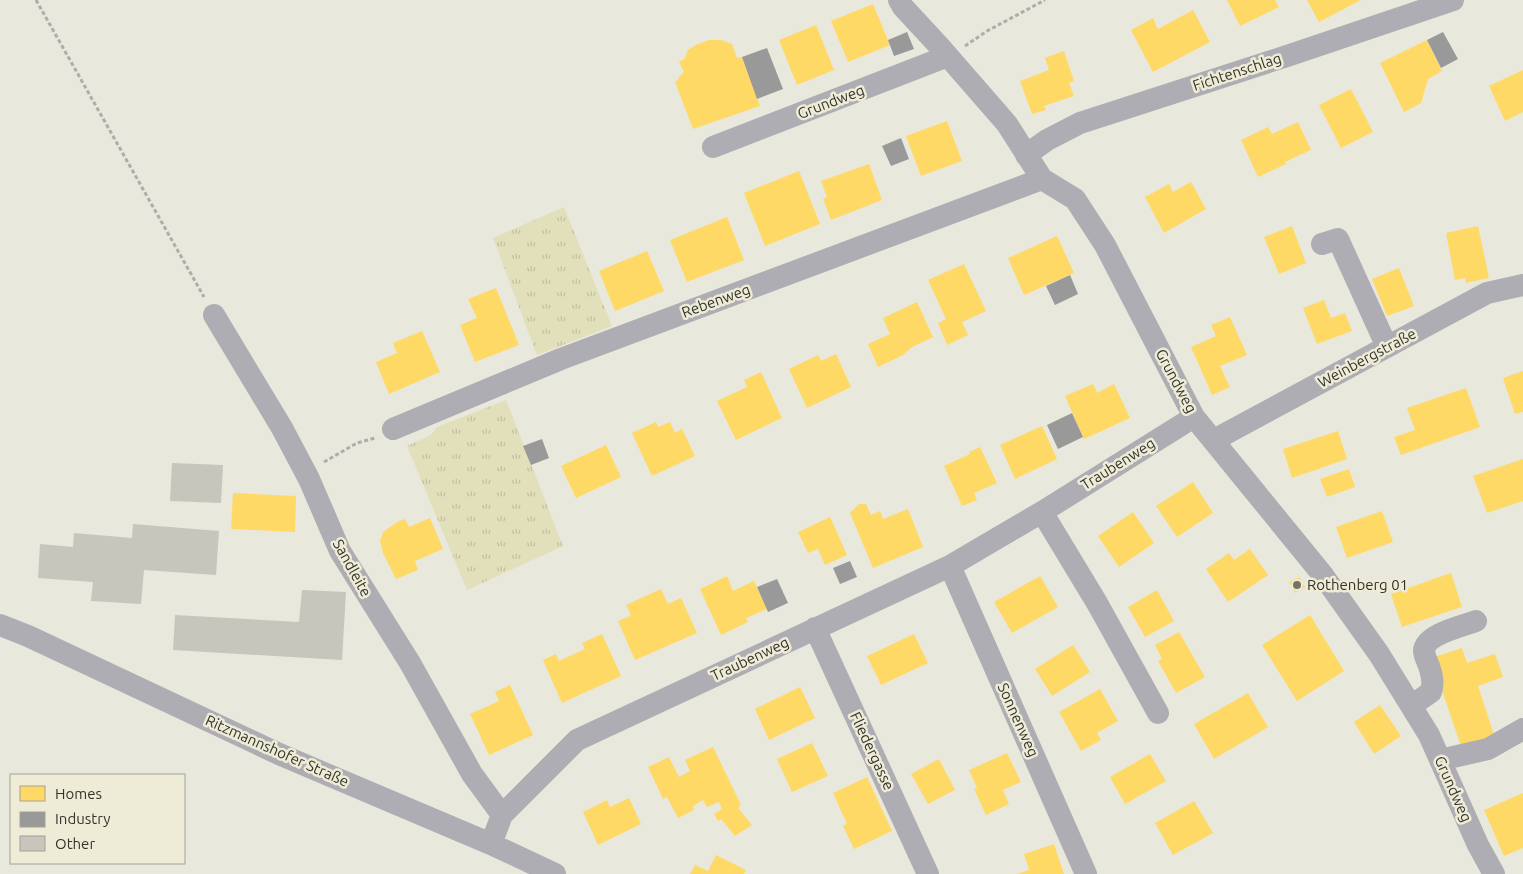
<svg xmlns="http://www.w3.org/2000/svg" width="1523" height="874" font-family="Ubuntu,sans-serif">
  <defs>
    <pattern id="grass-tufts" width="24" height="20" patternUnits="userSpaceOnUse" patternTransform="scale(1.25)"><rect width="24" height="20" fill="#e2dfbb"/><path d="M3 7l-1-3M5 7V3M7 7l1-3M15 17l-1-3M17 17v-4M19 17l1-3" fill="none" stroke="#c2c0a1"/></pattern>
  </defs>
  <rect width="100%" height="100%" fill="#e9e8dc"/>
  <!-- grass -->
  <path fill="url(#grass-tufts)" d="M564,207L612,326L537,355L493,238Z
    M506,400L563,546L467,590L407,446L431,435L437,427Z"/>
  <!-- homes -->
  <path fill="#ffd966" d="M1227,0H1275L1279,7L1240,26Z
    M1307,0H1361L1319,22Z
    M873,4L890,45L848,62L831,21Z
    M1193,10L1210,42L1153,72L1131,30L1153,18L1158,29Z
    M816,25L834,70L797,85L779,40Z
    M709,40H721L732,44L737,58L742,57L760,106L693,129L675,82L678,80L679,77L684,72L679,62L684,59L688,50L696,45Z
    M1427,40L1442,71L1428,79L1421,103L1404,112L1380,63Z
    M1064,51L1074,81L1069,83L1074,96L1044,106L1046,110L1032,114L1020,81L1049,70L1045,58Z
    M1523,70V112L1505,121L1489,86Z
    M1351,89L1373,132L1341,148L1319,105Z
    M947,121L962,161L921,176L906,136Z
    M1298,122L1311,150L1285,162L1286,164L1258,177L1241,140L1268,127L1272,134Z
    M869,164L882,200L831,220L823,199L827,197L821,181Z
    M799,171L820,224L765,246L744,193Z
    M1191,182L1206,209L1164,233L1145,197L1169,184L1173,192Z
    M727,217L744,260L687,282L670,240Z
    M1292,226L1306,263L1279,274L1264,237Z
    M1478,226L1489,278L1466,283L1465,278L1455,280L1446,233Z
    M1057,236L1074,273L1024,295L1008,258Z
    M647,251L664,291L615,311L599,271Z
    M964,264L986,311L962,322L968,335L947,345L938,323L946,319L928,280Z
    M1399,268L1414,306L1387,316L1372,279Z
    M496,288L519,345L475,362L460,325L477,318L468,299Z
    M1324,300L1331,318L1345,313L1352,331L1317,344L1303,308Z
    M917,302L933,337L912,347L903,355L878,367L868,344L890,334L883,318Z
    M1230,317L1247,355L1220,366L1230,387L1212,395L1191,347L1216,336L1211,325Z
    M422,331L440,372L389,394L376,362L397,353L393,343Z
    M836,354L851,387L807,408L789,369L818,355L821,361Z
    M1523,371V412L1515,414L1503,378Z
    M761,372L782,418L736,440L717,401L747,387L744,380Z
    M1093,384L1097,393L1114,384L1130,418L1084,439L1065,396Z
    M1466,388L1480,427L1401,455L1394,437L1415,430L1407,408Z
    M656,422L658,427L670,422L675,433L682,429L695,456L652,476L632,433Z
    M1042,426L1057,459L1015,479L1000,445Z
    M1338,431L1347,459L1292,478L1283,449Z
    M606,445L621,477L576,498L561,466Z
    M980,447L997,483L974,493L977,500L962,506L944,466L970,454L969,452Z
    M1523,459V501L1487,513L1473,476Z
    M1349,469L1355,487L1327,497L1320,479Z
    M1193,482L1213,513L1177,537L1156,506Z
    M233,493L296,496L295,532L231,529Z
    M859,504H866L871,515L880,511L883,519L908,509L923,547L873,568L850,513Z
    M1382,511L1393,542L1347,558L1336,527Z
    M1133,512L1154,543L1119,567L1098,536Z
    M830,517L847,555L825,565L818,549L808,553L798,532Z
    M430,518L443,549L415,561L418,570L396,579L383,553L380,541L383,532L397,522L405,519L409,527Z
    M1250,549L1268,575L1228,602L1206,569L1229,553L1234,560Z
    M1451,573L1462,607L1402,627L1391,594Z
    M727,576L733,591L754,581L767,609L746,618L748,622L721,635L700,589Z
    M1040,576L1058,607L1012,633L994,602Z
    M1299,577L1305,587L1295,593L1289,582Z
    M661,589L668,604L681,598L697,633L635,660L618,621L631,616L626,605Z
    M1157,590L1174,621L1145,637L1128,607Z
    M1310,615L1344,671L1297,701L1262,645Z
    M1179,632L1205,677L1176,693L1158,661L1162,659L1155,645Z
    M602,634L621,676L562,703L543,660L556,654L559,661L585,649L582,643Z
    M914,634L928,663L881,685L867,656Z
    M1073,645L1090,672L1052,696L1035,669Z
    M1462,648L1467,663L1495,654L1503,677L1478,686L1495,738L1462,749L1431,658Z
    M510,685L533,735L489,755L470,714L499,701L495,692Z
    M800,687L815,718L769,740L755,709Z
    M1100,689L1118,721L1097,733L1101,740L1081,751L1059,712Z
    M1248,693L1268,727L1214,759L1194,724Z
    M1380,705L1401,736L1374,754L1354,722Z
    M812,743L828,776L792,792L777,759Z
    M713,747L741,805L738,808L752,825L735,836L721,819L718,821L714,814L722,809L719,802L707,807L703,800L693,806L694,810L678,818L667,797L663,799L648,767L669,757L679,777L690,771L685,760Z
    M1007,753L1021,782L1003,790L1009,804L986,815L974,789L977,788L969,770Z
    M1150,754L1166,781L1125,804L1110,777Z
    M939,759L955,790L928,804L911,774Z
    M867,777L892,831L854,849L843,826L847,824L833,793Z
    M1523,793V848L1504,856L1484,810Z
    M629,798L641,824L598,845L583,812L607,800L610,807Z
    M1194,801L1213,833L1173,855L1155,823Z
    M1054,844L1064,874H1017L1029,870L1024,854Z
    M716,855L746,870L744,874H690L695,865L708,871Z"/>
  <!-- industry -->
  <path fill="#999" d="M907,32L914,49L894,56L888,40Z
    M1443,32L1458,59L1441,68L1427,40Z
    M767,48L783,89L757,99L742,57Z
    M901,138L909,159L891,166L882,146Z
    M1070,275L1078,294L1055,305L1046,286Z
    M1072,413L1083,437L1058,449L1047,425Z
    M542,439L549,458L531,465L523,446Z
    M850,561L857,577L840,584L833,568Z
    M777,579L788,603L768,612L757,587Z"/>
  <!-- building -->
  <path fill="#c7c6bd" d="M172,463L223,465L221,503L170,501Z
    M133,524L219,531L216,575L144,570L141,604L91,601L93,582L38,578L40,544L73,547L74,533L132,538Z
    M302,590L346,592L342,660L173,650L175,615L299,622Z"/>
  <g fill="none" stroke-linecap="round" stroke-linejoin="round">
    <!-- path -->
    <path stroke="#aeadac" stroke-width="3" stroke-dasharray="4 2.5" stroke-linecap="butt" d="M36,0L204,297
      M965,46L987,31L1045,0
      M324,462L357,443L375,438"/>
    <!-- minor -->
    <path stroke="#adadb3" stroke-width="22" d="M899,0L903,7L940,47L1007,124L1042,179L1075,199L1105,245L1194,417L1322,574L1379,654L1429,735L1478,845L1494,874
      M713,147L948,56
      M1026,155L1047,140L1080,123L1287,56L1453,0
      M1322,244L1338,239L1387,347
      M214,315L282,428L309,479L340,551L410,663L472,774L502,815
      M393,429L561,359L1042,179
      M1214,440L1487,293L1523,285
      M1042,512L1097,603L1158,713
      M950,566L1086,874
      M0,625L28,636L279,754L491,844L555,874
      M815,628L928,874
      M1411,706L1431,692C1434,683 1432,675 1429,666C1427,661 1424,655 1424,651C1425,634 1463,626 1476,621
      M1440,760L1488,749L1523,729
      M491,844L502,815L577,740L950,566L1042,512L1194,417"/>
  </g>
  <!-- markers -->
  <circle fill="#737269" stroke="#eeecd7" stroke-width="2" cx="1297" cy="585" r="5"/>
  <g text-anchor="middle" stroke-width="5" stroke-linejoin="round" paint-order="stroke">
    <!-- street labels -->
    <g font-size="15" fill="#34332b" stroke="#eeecd7">
      <text transform="translate(1237 72) rotate(-18)" y="5">Fichtenschlag</text>
      <text transform="translate(831 102) rotate(-21)" y="5">Grundweg</text>
      <text transform="translate(716 301) rotate(-20)" y="5">Rebenweg</text>
      <text transform="translate(1367 358) rotate(-28)" y="5">Weinbergstraße</text>
      <text transform="translate(1176 381) rotate(62)" y="5">Grundweg</text>
      <text transform="translate(1118 464) rotate(-32)" y="5">Traubenweg</text>
      <text transform="translate(352 568) rotate(61)" y="5">Sandleite</text>
      <text transform="translate(750 659) rotate(-25)" y="5">Traubenweg</text>
      <text transform="translate(1018 720) rotate(66)" y="5">Sonnenweg</text>
      <text transform="translate(277 751) rotate(24)" y="5">Ritzmannshofer Straße</text>
      <text transform="translate(872 751) rotate(65)" y="5">Fliedergasse</text>
      <text transform="translate(1453 789) rotate(66)" y="5">Grundweg</text>
    </g>
    <!-- poi labels -->
    <g font-size="15" fill="#34332b" stroke="#eeecd7" text-anchor="start">
      <text x="1307" y="590">Rothenberg 01</text>
    </g>
  </g>
  <!-- legend -->
  <rect x="10" y="774" width="175" height="90" fill="#eeecd7" stroke="#a4a292"/>
  <rect x="20" y="786" width="25" height="15" fill="#ffd966" stroke="#a4a292"/>
  <text x="55" y="799" font-size="15" fill="#34332b">Homes</text>
  <rect x="20" y="812" width="25" height="15" fill="#999999" stroke="#a4a292"/>
  <text x="55" y="824" font-size="15" fill="#34332b">Industry</text>
  <rect x="20" y="836" width="25" height="15" fill="#c7c6bd" stroke="#a4a292"/>
  <text x="55" y="849" font-size="15" fill="#34332b">Other</text>
</svg>
